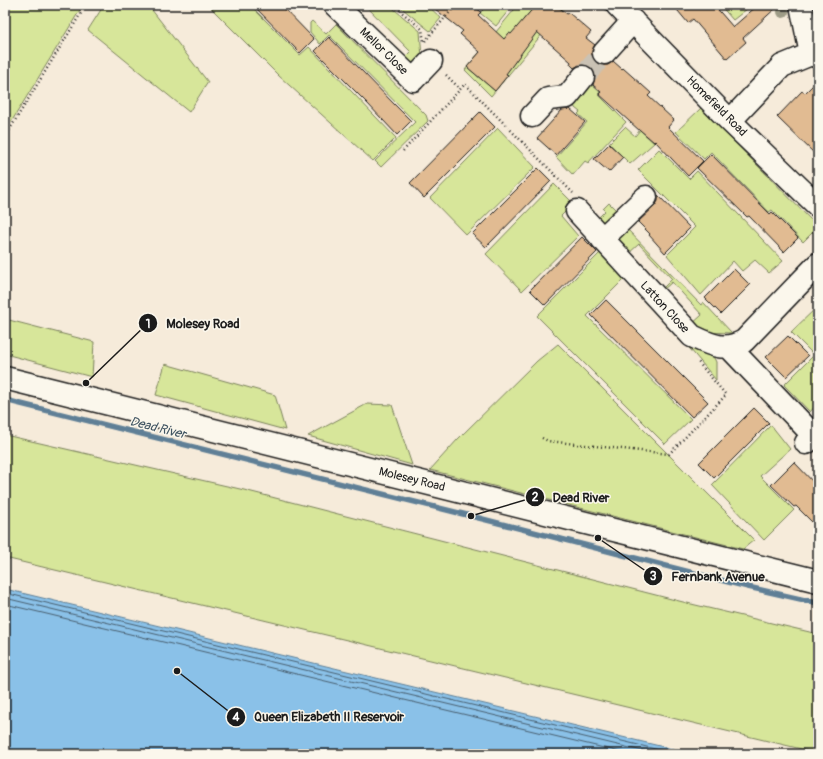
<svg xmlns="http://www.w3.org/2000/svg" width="823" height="759" font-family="Pangolin,sans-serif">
  <rect width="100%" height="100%" fill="#f6ebda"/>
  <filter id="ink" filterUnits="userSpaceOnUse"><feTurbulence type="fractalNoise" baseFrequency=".025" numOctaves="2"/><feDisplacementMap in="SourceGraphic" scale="8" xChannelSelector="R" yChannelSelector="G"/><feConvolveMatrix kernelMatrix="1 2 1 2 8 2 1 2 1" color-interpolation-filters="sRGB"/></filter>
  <g filter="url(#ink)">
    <!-- green -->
    <path fill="#d7e69a" stroke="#7a815b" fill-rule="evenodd" d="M5,5H83L5,132Z
      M104,5H148L208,82L189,112L88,30Z
      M208,5H250L300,55L309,47L396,138L373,161L279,76Z
      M365,5H389L420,31L422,58C413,65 412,64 402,61L411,52Z
      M398,5H427L441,18L430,31Z
      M477,5H513L496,26L480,13L483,10Z
      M518,5H536L523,20L537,32L559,7L556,5H566L491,96L465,70ZM480,52L508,75L495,91L467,67Z
      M720,5H752L733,20Z
      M312,21L326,34L336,24L426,115L428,121L381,167L375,161L415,122L329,35L320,44L310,32V23Z
      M586,80L600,92L598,94L626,122L588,163L585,161L573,175L556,157L587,122L578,114L580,112L575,108L571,98Z
      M701,108L818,227L803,242L772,210L769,212L711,152L704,159L676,132Z
      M625,127L635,136L640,130L654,143L630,164L609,143Z
      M498,128L535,167L466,235L430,198Z
      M659,149L689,179L697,171L783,261L769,273L755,260L742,271L733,261L701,295L667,255L695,227L638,170Z
      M554,184L571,201L572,205L561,216L578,236L522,291L486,254Z
      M609,203L619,213L605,225L595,221L605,211L603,209Z
      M624,226L701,305L703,302L732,333L701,332L691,325L702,315L672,282L662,291L661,290L672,279L639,244L628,254L617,240L618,236Z
      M600,253L625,278L587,316L691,419L665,444L537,316Z
      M818,306V403L810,412L784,385L814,355L791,332Z
      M5,319L94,342L92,377L5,354Z
      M680,337L713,356L716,362V380Z
      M558,344L754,540L743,549L430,470L458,439L537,361Z
      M165,364L275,395L285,430L156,395Z
      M367,404L392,405L412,465L308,436Z
      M771,425L790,449L760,476L794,510L764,540L712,485Z
      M5,435L240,489L687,603L818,634V753L5,558Z"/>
    <!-- water -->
    <path fill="#8ac1e8" stroke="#5e7f96" d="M5,589L693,754H5Z"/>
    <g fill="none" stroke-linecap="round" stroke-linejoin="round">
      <!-- shore -->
      <path stroke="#485e6e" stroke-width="1" d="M5,593L676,754
        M5,598L655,754
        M5,604L629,754"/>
      <!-- stream -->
      <path stroke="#5e7f96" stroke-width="5.5" d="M5,400L471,516L748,587L818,603"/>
    </g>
    <!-- building -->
    <path fill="#e1bb92" stroke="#1c1c1c" d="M253,5H281L314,39L300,53Z
      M430,5H473L481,12L478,15L504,39L509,33L511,34L536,5H556L567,14L569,13L591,32L586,38L595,45L592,51V56L595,62L602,65H608L613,61L622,69L623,68L651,93L648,96L674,120L668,127L703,161L688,176L655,141L654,142L640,130V131L599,94L601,92L593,85L595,78V73L591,68L584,65H579L574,68L570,64L571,62L537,32L506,74L508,75L495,91L467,67L480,52L460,34L463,31Z
      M673,5H714L733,27L758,5H779L743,38L746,42L727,59L693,19L688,23Z
      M329,37L394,104L411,121L397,135L367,103L315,51Z
      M818,80V157L777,117L802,91L805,93Z
      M570,109L585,122L556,155L537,138L562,110Z
      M480,112L495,127L424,198L410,183Z
      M609,144L623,157L609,172L594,159Z
      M711,154L770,214L772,212L798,238L784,252L749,216L747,217L697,168Z
      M538,168L551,181L486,247L472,234Z
      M658,195L690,228L665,253L649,235L650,234L638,222L655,206L658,201Z
      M582,237L597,252L545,305L530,290Z
      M734,269L750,285L721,314L705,298Z
      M606,300L708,402L692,417L591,315Z
      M788,336L808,356L786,377L766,357Z
      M754,408L769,423L714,478L699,463Z
      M794,462L818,487V528L796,506L794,507L771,485Z"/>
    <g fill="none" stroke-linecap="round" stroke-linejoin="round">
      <!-- minor-tunnel -->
      <path stroke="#cac2b4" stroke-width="22" stroke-dasharray="22 11" stroke-linecap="butt" d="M583,77L604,53"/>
      <defs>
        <path id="minor" d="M335,5L413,80L431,61
          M617,5L730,121L818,206
          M801,5L811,54
          M604,53L633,21
          M532,116L548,99L567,97L583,77
          M730,121L782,66L811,54L818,57
          M577,211L692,336C711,345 724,352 744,341L818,264
          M602,239L646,197
          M729,347L814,436L806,443
          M5,378L818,581"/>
      </defs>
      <!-- minor casing -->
      <use href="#minor" stroke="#1c1c1c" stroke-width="25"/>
      <!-- path -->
      <path stroke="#1c1c1c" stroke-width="2.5" stroke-dasharray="1 3" stroke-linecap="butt" d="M393,5L422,29L424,43
        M425,41L456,5
        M446,75L460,89
        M5,137L86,5
        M403,151L465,84L573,193
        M542,438L548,441L669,454L726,395L698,362"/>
      <!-- minor -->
      <use href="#minor" stroke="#fbf7ec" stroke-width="22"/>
    </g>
    <!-- trees -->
    <circle fill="#9d9b86" cx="783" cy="12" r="6"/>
  </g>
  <g text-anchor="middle" stroke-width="3" stroke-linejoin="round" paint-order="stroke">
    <!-- street labels -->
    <g font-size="12" fill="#1c1c1c" stroke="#fbf7ec">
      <text transform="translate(384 51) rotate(44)" y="4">Mellor Close</text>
      <text transform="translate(717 106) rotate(45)" y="4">Homefield Road</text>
      <text transform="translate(665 307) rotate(47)" y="4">Latton Close</text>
      <text transform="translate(412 479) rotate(14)" y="4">Molesey Road</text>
    </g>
    <!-- water labels -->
    <g font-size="13" font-style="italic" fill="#425663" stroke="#fbf7ec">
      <text transform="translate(158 427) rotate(14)" y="5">Dead River</text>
    </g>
  </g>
  <!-- callouts -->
  <path fill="none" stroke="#1c1c1c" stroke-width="1.5" d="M86 383L148 323M471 516L535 497M598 538L653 576M177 671L236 717"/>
  <g fill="#1c1c1c" stroke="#fbf7ec" stroke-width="1.5">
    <circle cx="86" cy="383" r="4"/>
    <circle cx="471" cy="516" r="4"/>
    <circle cx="598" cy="538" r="4"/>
    <circle cx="177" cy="671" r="4"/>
    <circle cx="148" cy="323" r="10"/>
    <circle cx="535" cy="497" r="10"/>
    <circle cx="653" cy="576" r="10"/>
    <circle cx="236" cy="717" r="10"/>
  </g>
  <g font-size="12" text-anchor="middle" font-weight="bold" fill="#fff">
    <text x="148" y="328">1</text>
    <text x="535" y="501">2</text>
    <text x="653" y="580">3</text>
    <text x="236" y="721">4</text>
  </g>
  <g font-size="13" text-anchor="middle" font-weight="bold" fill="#1c1c1c" stroke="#fbf7ec" stroke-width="3" stroke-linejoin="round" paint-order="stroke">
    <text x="203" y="328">Molesey Road</text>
    <text x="581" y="502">Dead River</text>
    <text x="718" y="581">Fernbank Avenue</text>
    <text x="329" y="721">Queen Elizabeth II Reservoir</text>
  </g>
  <!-- margin -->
  <rect width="823" height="759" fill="none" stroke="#fbf7ec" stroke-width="20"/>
  <rect x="10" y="10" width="803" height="739" fill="none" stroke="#1c1c1c" stroke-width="1.5" filter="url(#ink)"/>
</svg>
